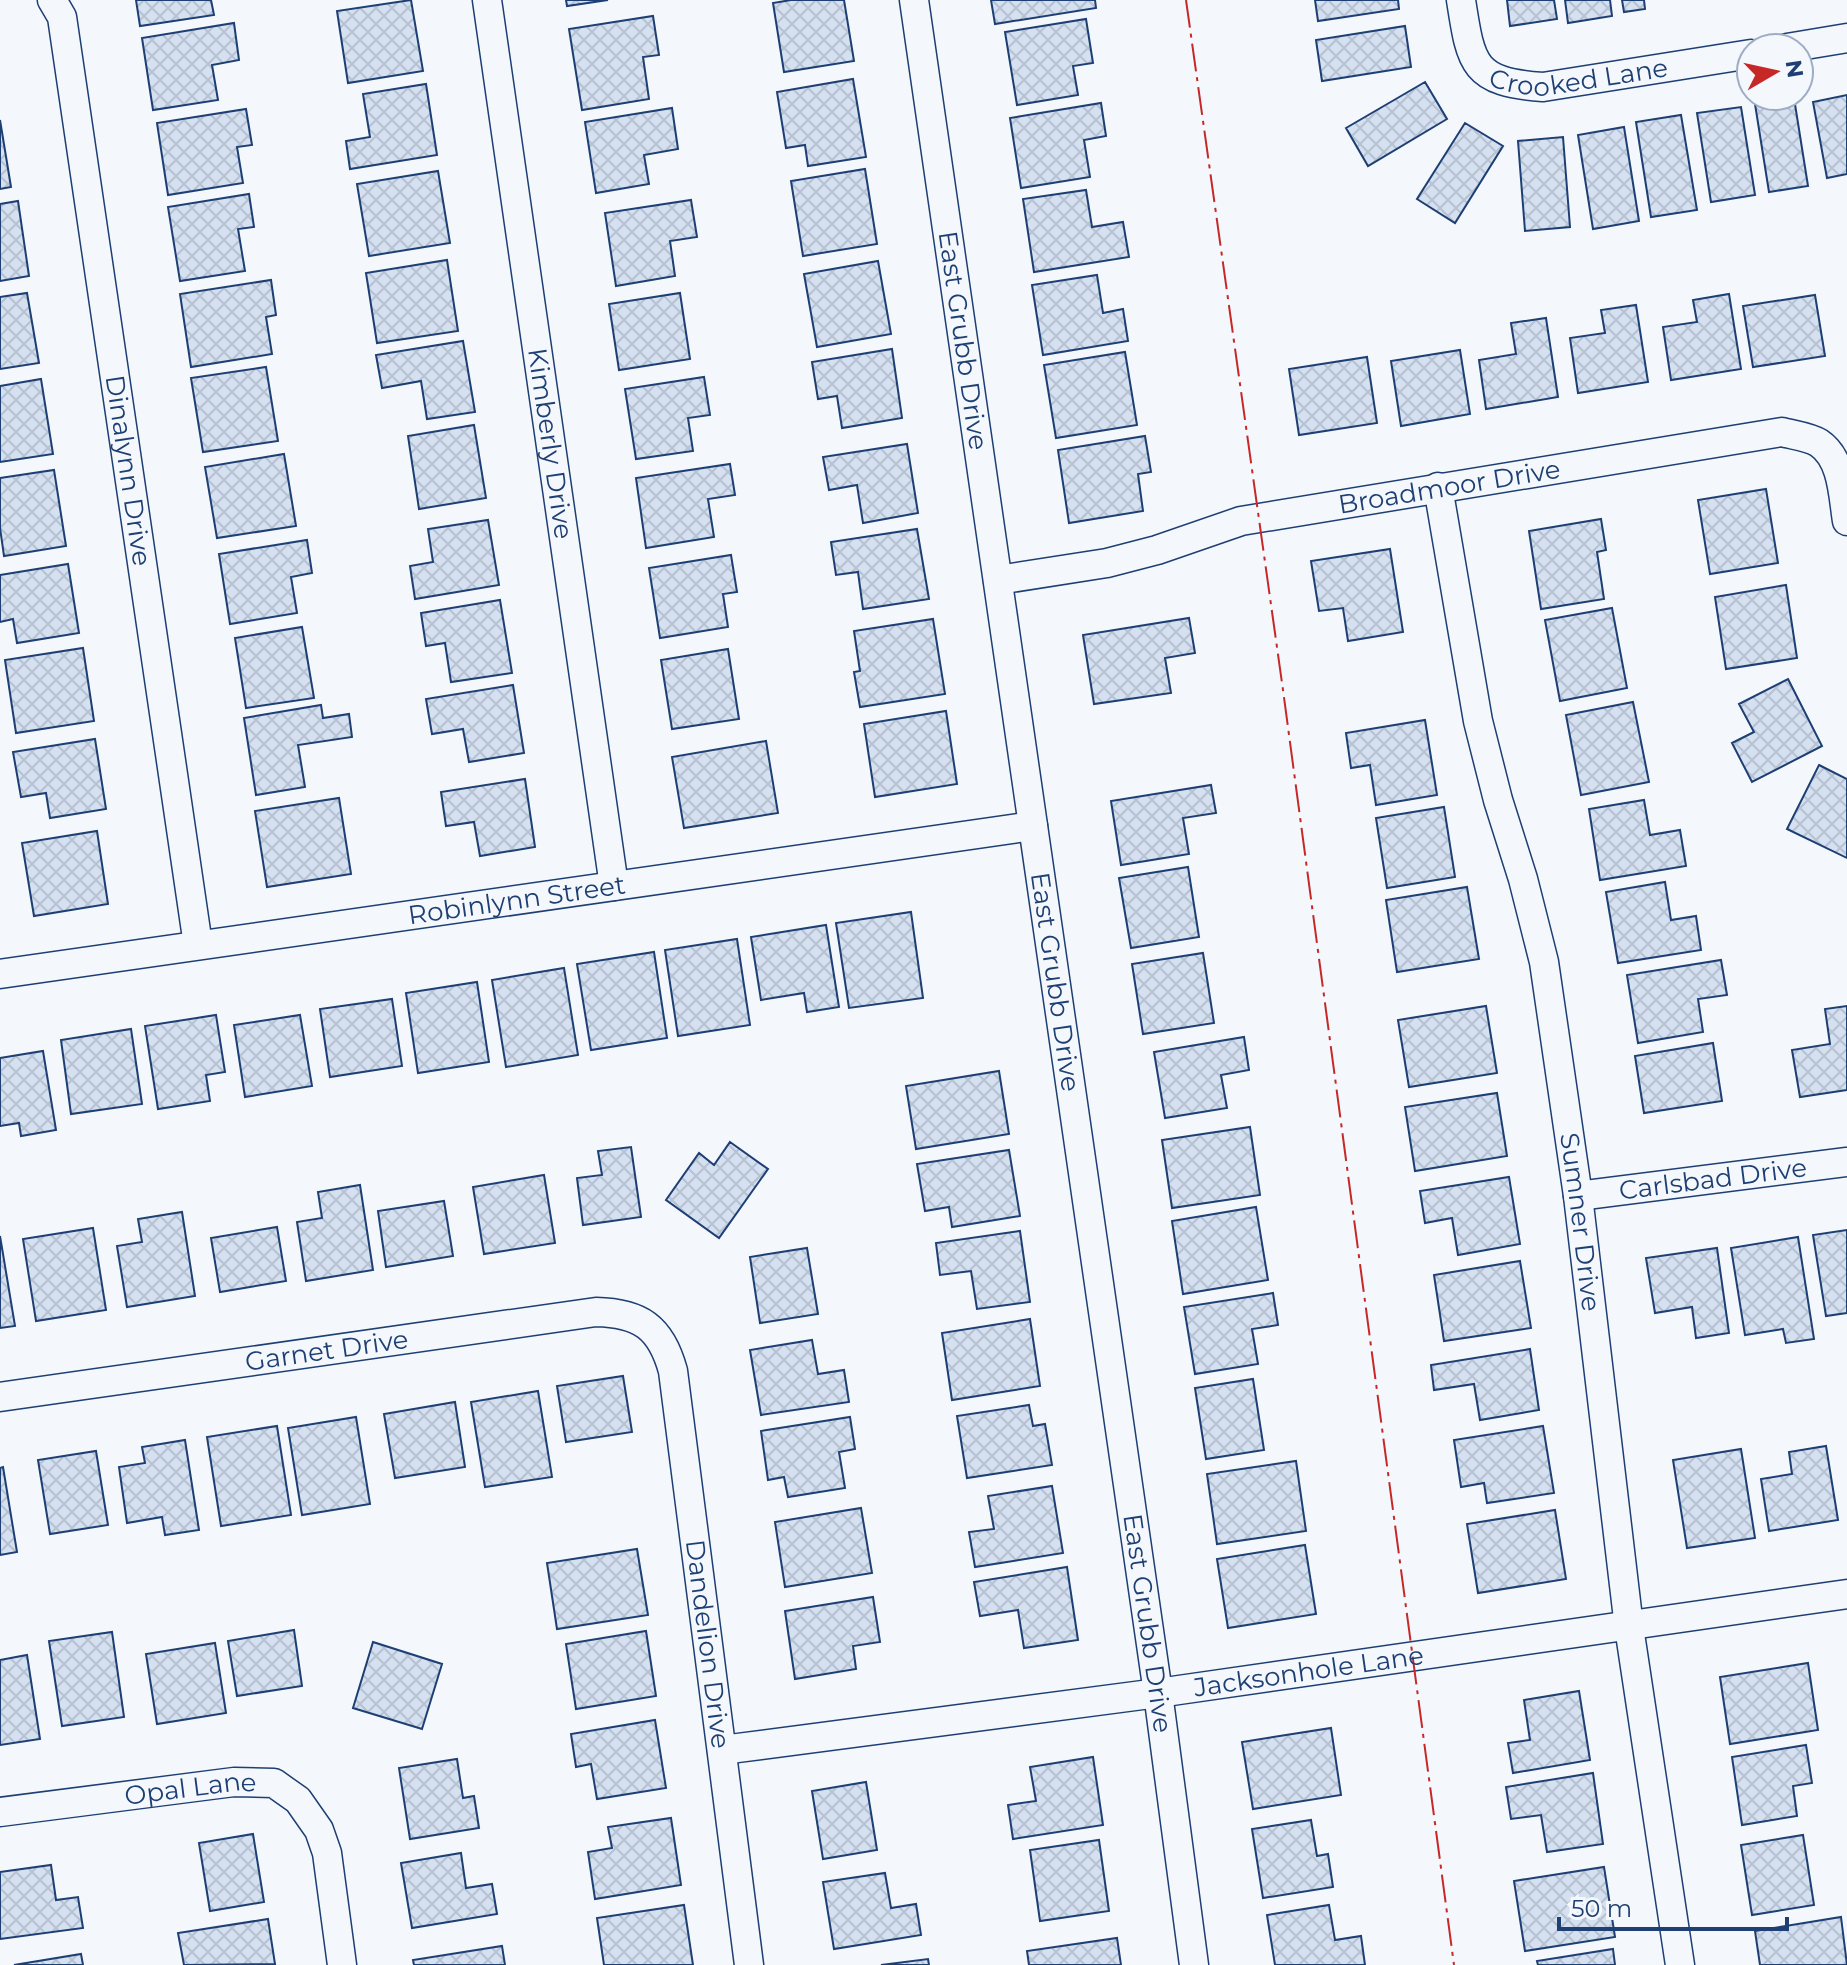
<svg xmlns="http://www.w3.org/2000/svg" width="1847" height="1965" font-family="Montserrat,sans-serif">
  <defs>
    <pattern id="building-cross-hatch" width="8" height="8" patternUnits="userSpaceOnUse" patternTransform="scale(2)"><rect width="8" height="8" fill="#d5e0f0"/><path d="M0 0l8 8M0 8l8-8" fill="none" stroke="#b6c1d1"/></pattern>
  </defs>
  <rect width="100%" height="100%" fill="#f4f7fb"/>
  <!-- building -->
  <path fill="url(#building-cross-hatch)" stroke="#1d3f73" stroke-width="2" d="M136,0H211L214,15L140,26Z
    M411,0L423,71L348,83L337,11Z
    M566,0H608L567,6Z
    M791,0H844L854,61L784,72L773,3Z
    M991,0H1095L1096,8L995,24Z
    M1315,0H1398L1399,9L1318,21Z
    M1507,0H1554L1557,19L1510,26Z
    M1565,0H1610L1612,16L1568,23Z
    M1622,0H1644L1645,9L1624,12Z
    M653,16L659,55L643,57L649,99L582,110L569,29Z
    M1086,19L1093,63L1073,66L1078,95L1017,105L1005,32Z
    M234,23L239,60L212,65L218,100L153,110L142,38Z
    M1405,26L1411,67L1322,81L1316,40Z
    M853,79L866,157L808,166L805,145L786,148L777,92Z
    M1425,82L1447,119L1368,166L1346,128Z
    M426,84L437,155L350,169L346,141L370,137L363,94Z
    M1847,95V174L1827,178L1813,102Z
    M1794,98L1808,186L1769,192L1755,104Z
    M1101,103L1106,136L1084,140L1090,177L1021,188L1010,118Z
    M1741,107L1755,195L1711,202L1697,113Z
    M672,108L678,149L644,155L649,184L596,193L585,122Z
    M246,109L252,145L237,147L243,183L168,195L157,123Z
    M1681,115L1697,210L1651,217L1636,122Z
    M0,120L11,187L0,189Z
    M1465,123L1503,146L1455,223L1417,199Z
    M1624,127L1639,221L1593,229L1578,135Z
    M1563,137L1570,227L1525,231L1518,141Z
    M865,169L877,244L803,256L791,181Z
    M438,171L450,243L369,256L357,184Z
    M1086,190L1092,227L1123,222L1129,257L1034,272L1023,199Z
    M249,194L254,227L238,229L245,271L180,281L168,207Z
    M691,200L697,237L670,241L675,276L616,286L605,213Z
    M18,201L29,276L0,281V204Z
    M447,260L458,331L377,343L366,273Z
    M878,261L891,334L817,347L804,274Z
    M1097,275L1103,313L1123,309L1128,341L1043,355L1032,285Z
    M271,280L276,315L266,317L272,354L191,367L180,294Z
    M27,293L39,363L0,369V297Z
    M680,293L690,359L619,370L609,304Z
    M1729,294L1741,369L1671,380L1663,327L1697,322L1693,300Z
    M1815,295L1825,356L1753,367L1743,306Z
    M1636,305L1648,382L1578,393L1570,338L1605,333L1601,310Z
    M1546,318L1558,397L1486,409L1479,360L1516,354L1511,323Z
    M463,341L475,412L427,419L421,381L382,388L376,355Z
    M892,349L902,418L842,428L837,396L818,399L812,362Z
    M1460,350L1470,414L1401,426L1391,361Z
    M1125,352L1137,425L1056,438L1044,365Z
    M1367,357L1377,423L1299,435L1289,369Z
    M266,367L278,441L203,452L191,378Z
    M704,377L710,415L688,418L693,451L636,459L625,389Z
    M41,379L53,454L0,462V386Z
    M474,425L486,498L419,509L408,436Z
    M1145,436L1151,472L1138,474L1143,511L1069,523L1058,450Z
    M907,444L918,513L863,523L857,485L829,490L823,457Z
    M284,454L296,526L217,538L205,467Z
    M730,464L735,495L708,499L714,537L646,548L636,478Z
    M54,470L66,546L4,556L0,528V478Z
    M1766,489L1778,563L1710,574L1698,500Z
    M1601,519L1606,550L1597,552L1604,599L1541,609L1529,531Z
    M488,520L499,585L415,599L410,566L433,562L428,529Z
    M917,529L929,599L863,609L858,572L836,575L831,542Z
    M307,540L312,573L291,577L297,613L230,624L219,554Z
    M1390,549L1403,632L1348,641L1343,608L1319,611L1311,561Z
    M731,555L737,592L723,594L728,627L660,638L649,568Z
    M68,564L79,633L17,643L13,619L0,622V575Z
    M1786,585L1797,658L1726,669L1715,597Z
    M500,600L512,673L451,682L445,643L426,646L421,613Z
    M1612,608L1627,688L1560,701L1545,620Z
    M1189,618L1195,653L1165,658L1171,693L1094,704L1083,635Z
    M933,619L945,694L860,707L854,672L860,671L854,631Z
    M302,627L314,698L246,708L235,638Z
    M83,648L94,721L16,733L5,660Z
    M728,649L739,719L672,729L661,660Z
    M1788,679L1822,746L1752,782L1732,743L1754,732L1739,704Z
    M513,685L524,753L469,762L463,729L432,734L426,699Z
    M1633,702L1649,782L1581,795L1566,715Z
    M321,705L323,718L349,714L352,737L298,745L305,787L256,795L244,718Z
    M946,711L957,784L875,797L864,724Z
    M1425,720L1437,795L1376,805L1370,765L1351,768L1346,733Z
    M95,739L106,809L50,818L46,793L21,797L13,752Z
    M766,741L778,813L684,828L672,757Z
    M1819,765L1847,779V858L1787,829Z
    M525,779L535,847L480,856L474,822L446,826L441,792Z
    M1211,785L1216,813L1183,818L1189,854L1121,865L1111,801Z
    M339,798L351,874L267,887L255,811Z
    M1644,800L1650,835L1680,830L1686,866L1600,880L1589,809Z
    M1444,807L1455,877L1387,888L1376,818Z
    M97,831L108,904L34,916L22,843Z
    M1188,867L1199,937L1131,948L1119,878Z
    M1665,882L1671,920L1696,916L1701,950L1618,963L1606,892Z
    M1467,887L1479,959L1397,972L1386,900Z
    M911,912L923,998L849,1008L836,923Z
    M826,925L839,1007L807,1012L804,993L761,1000L751,937Z
    M737,939L750,1025L678,1036L665,950Z
    M654,952L667,1038L591,1050L577,964Z
    M1203,953L1214,1023L1143,1034L1132,964Z
    M1721,960L1727,995L1698,999L1703,1032L1638,1043L1627,975Z
    M564,968L578,1055L506,1067L492,980Z
    M477,982L489,1062L418,1073L406,993Z
    M392,999L402,1066L330,1077L320,1009Z
    M1486,1006L1497,1073L1409,1087L1398,1020Z
    M1847,1006V1090L1800,1097L1792,1050L1830,1044L1825,1009Z
    M216,1015L225,1072L206,1075L210,1101L158,1109L145,1026Z
    M300,1015L312,1086L245,1097L234,1025Z
    M131,1029L142,1104L71,1114L61,1040Z
    M1244,1037L1249,1070L1221,1075L1227,1108L1165,1118L1154,1052Z
    M1713,1043L1722,1101L1644,1113L1635,1056Z
    M43,1051L56,1130L21,1136L19,1123L0,1126V1058Z
    M999,1071L1009,1134L916,1149L906,1086Z
    M1497,1093L1507,1156L1415,1171L1405,1107Z
    M1250,1127L1260,1195L1172,1208L1162,1140Z
    M730,1142L768,1169L719,1238L666,1200L699,1153L714,1165Z
    M631,1147L641,1217L583,1225L577,1178L602,1175L598,1151Z
    M1009,1150L1020,1216L952,1227L949,1207L925,1211L917,1164Z
    M544,1175L555,1243L484,1254L473,1187Z
    M1509,1177L1520,1244L1458,1255L1452,1218L1425,1223L1420,1191Z
    M360,1185L373,1270L306,1281L297,1222L322,1218L318,1192Z
    M444,1201L453,1256L386,1267L378,1211Z
    M1256,1207L1268,1280L1183,1294L1172,1221Z
    M182,1212L195,1296L127,1307L117,1246L142,1242L138,1219Z
    M277,1227L286,1281L220,1292L211,1238Z
    M93,1228L106,1310L36,1321L23,1239Z
    M1847,1230V1313L1826,1316L1813,1235Z
    M1020,1231L1030,1302L977,1309L971,1271L940,1275L936,1243Z
    M0,1236L15,1326L0,1328Z
    M1798,1237L1814,1339L1786,1343L1783,1329L1745,1335L1731,1248Z
    M807,1248L818,1314L760,1323L750,1257Z
    M1717,1248L1729,1333L1696,1338L1692,1307L1655,1313L1646,1258Z
    M1520,1261L1531,1328L1444,1341L1434,1275Z
    M1273,1293L1278,1325L1252,1329L1258,1364L1195,1374L1184,1307Z
    M1030,1319L1040,1386L952,1400L942,1333Z
    M812,1340L818,1374L844,1370L849,1402L761,1415L750,1350Z
    M1530,1349L1539,1410L1480,1420L1474,1384L1434,1390L1431,1365Z
    M623,1376L632,1432L566,1442L557,1386Z
    M1253,1379L1264,1450L1206,1459L1195,1388Z
    M538,1391L552,1477L485,1487L471,1402Z
    M455,1402L465,1467L395,1478L384,1414Z
    M1029,1405L1033,1426L1045,1424L1052,1465L967,1478L957,1416Z
    M356,1417L370,1504L302,1515L288,1428Z
    M850,1417L855,1449L839,1452L845,1488L788,1497L784,1477L768,1480L761,1431Z
    M277,1426L291,1515L221,1526L207,1437Z
    M1543,1426L1554,1493L1487,1503L1484,1483L1461,1487L1454,1440Z
    M185,1440L199,1530L165,1535L162,1517L127,1523L119,1467L145,1463L142,1447Z
    M1826,1446L1838,1520L1769,1531L1761,1479L1792,1474L1789,1452Z
    M1741,1449L1755,1538L1687,1548L1673,1460Z
    M96,1451L108,1525L50,1534L38,1460Z
    M1296,1461L1306,1531L1217,1544L1207,1474Z
    M3,1467L17,1552L0,1555V1468Z
    M1052,1486L1063,1553L975,1567L969,1532L994,1529L988,1496Z
    M861,1508L872,1573L785,1587L775,1522Z
    M1555,1510L1566,1579L1478,1593L1467,1524Z
    M1305,1545L1316,1614L1228,1628L1217,1559Z
    M637,1549L648,1615L557,1629L547,1563Z
    M1067,1567L1078,1640L1024,1648L1018,1610L980,1616L974,1582Z
    M873,1597L880,1642L853,1646L856,1669L795,1679L785,1611Z
    M294,1630L302,1686L237,1696L228,1641Z
    M646,1631L656,1696L576,1709L566,1644Z
    M112,1632L124,1717L62,1726L49,1641Z
    M373,1642L442,1664L422,1729L353,1708Z
    M215,1643L226,1713L157,1724L146,1654Z
    M27,1655L40,1739L0,1745V1660Z
    M1808,1663L1818,1730L1730,1744L1720,1677Z
    M1579,1691L1590,1760L1513,1773L1508,1743L1530,1740L1524,1700Z
    M655,1720L666,1788L597,1799L591,1764L576,1767L571,1734Z
    M1331,1728L1341,1795L1253,1809L1242,1742Z
    M1806,1745L1812,1783L1793,1786L1797,1816L1742,1825L1732,1757Z
    M1093,1757L1103,1825L1013,1839L1008,1805L1036,1801L1030,1767Z
    M457,1759L463,1798L474,1796L479,1828L410,1839L399,1768Z
    M1593,1773L1603,1844L1547,1852L1541,1815L1511,1819L1506,1787Z
    M866,1782L877,1850L823,1859L812,1791Z
    M671,1818L681,1885L595,1899L588,1852L612,1848L608,1827Z
    M1311,1820L1317,1856L1328,1854L1333,1887L1263,1898L1252,1829Z
    M253,1834L264,1902L210,1911L199,1843Z
    M1803,1835L1814,1905L1752,1915L1741,1845Z
    M1099,1840L1109,1911L1040,1921L1030,1850Z
    M461,1853L466,1888L492,1884L497,1914L412,1928L401,1863Z
    M51,1865L56,1900L78,1897L83,1928L0,1939V1872Z
    M1604,1867L1615,1937L1525,1951L1514,1881Z
    M885,1873L891,1908L916,1904L921,1935L834,1949L823,1882Z
    M684,1905L693,1965H604L597,1918Z
    M1329,1905L1335,1940L1361,1936L1365,1965H1275L1267,1915Z
    M1841,1917L1847,1965H1760L1755,1931Z
    M268,1919L275,1964L184,1965L178,1933Z
    M1117,1938L1121,1965H1029L1027,1951Z
    M502,1946L505,1965H414L413,1960Z
    M1613,1949L1615,1965H1538L1537,1961Z
    M81,1954L83,1965H14Z
    M928,1959L929,1965H881Z"/>
  <g fill="none" stroke-linecap="round" stroke-linejoin="round">
    <defs>
      <g id="minor">
        <path id="s1" d="M52,0L62,17L198,945"/>
        <path id="s2" d="M487,0L614,886"/>
        <path id="s3" d="M914,0L1158,1693L1194,1965"/>
        <path id="s4" d="M1461,0C1471,65 1473,82 1543,87L1751,54"/>
        <path d="M1787,48L1847,38"/>
        <path id="s5" d="M1438,487L1478,721L1498,800L1523,879L1544,962L1578,1196L1629,1627L1680,1965"/>
        <path id="s6" d="M998,580L1107,563L1157,550L1241,521L1782,432C1793,435 1810,437 1819,443C1843,459 1843,497 1847,521"/>
        <path id="s7" d="M0,974L1033,826"/>
        <path id="s8" d="M1578,1196L1847,1162"/>
        <path id="s9" d="M0,1397L596,1312C640,1313 661,1327 673,1371L749,1965"/>
        <path id="s10" d="M722,1750L1158,1693L1847,1594"/>
        <path id="s11" d="M0,1812L234,1782L274,1783L298,1800L319,1830L327,1853L342,1965"/>
      </g>
    </defs>
    <!-- minor casing -->
    <use href="#minor" stroke="#1d3f73" stroke-width="31"/>
    <!-- minor -->
    <use href="#minor" stroke="#f4f7fb" stroke-width="28"/>
    <!-- power -->
    <path stroke="#c62828" stroke-width="2" stroke-dasharray="28 6 4 6" stroke-linecap="butt" d="M1186,0L1283,690L1454,1965"/>
  </g>
  <g text-anchor="middle" stroke-width="6" stroke-linejoin="round" paint-order="stroke">
    <!-- street labels -->
    <g font-size="26" fill="#1d3f73" stroke="#f4f7fb">
      <text dy="9" stroke="none"><textPath href="#s4" startOffset="174">Crooked Lane</textPath></text>
      <text dy="9" stroke="none"><textPath href="#s3" startOffset="344">East Grubb Drive</textPath></text>
      <text dy="9" stroke="none"><textPath href="#s2" startOffset="448">Kimberly Drive</textPath></text>
      <text dy="9" stroke="none"><textPath href="#s1" startOffset="478">Dinalynn Drive</textPath></text>
      <text dy="9" stroke="none"><textPath href="#s6" startOffset="462">Broadmoor Drive</textPath></text>
      <text dy="9" stroke="none"><textPath href="#s7" startOffset="522">Robinlynn Street</textPath></text>
      <text dy="9" stroke="none"><textPath href="#s3" startOffset="992">East Grubb Drive</textPath></text>
      <text dy="9" stroke="none"><textPath href="#s8" startOffset="136">Carlsbad Drive</textPath></text>
      <text dy="9" stroke="none"><textPath href="#s5" startOffset="750">Sumner Drive</textPath></text>
      <text dy="9" stroke="none"><textPath href="#s9" startOffset="330">Garnet Drive</textPath></text>
      <text dy="9" stroke="none"><textPath href="#s3" startOffset="1640">East Grubb Drive</textPath></text>
      <text dy="9" stroke="none"><textPath href="#s9" startOffset="984">Dandelion Drive</textPath></text>
      <text dy="9" stroke="none"><textPath href="#s10" startOffset="592">Jacksonhole Lane</textPath></text>
      <text dy="9" stroke="none"><textPath href="#s11" startOffset="192">Opal Lane</textPath></text>
    </g>
  </g>
  <!-- north arrow -->
  <g transform="translate(1775 72) rotate(81)"><circle r="38" fill="#f4f7fb" stroke="#9eadc5" stroke-width="2"/>
  <path d="M0-6L14 30L0 20L-14 30Z" fill="#c62828"/>
  <text y="-12" font-size="22" font-weight="bold" text-anchor="middle" fill="#1d3f73">N</text>
  </g>
  <!-- scale -->
  <path d="M1559 1917v12h228v-12" fill="none" stroke="#1d3f73" stroke-width="4"/>
  <text x="1571" y="1917" font-size="24" fill="#1d3f73" stroke="#f4f7fb" stroke-width="6" paint-order="stroke">50 m</text>
</svg>
